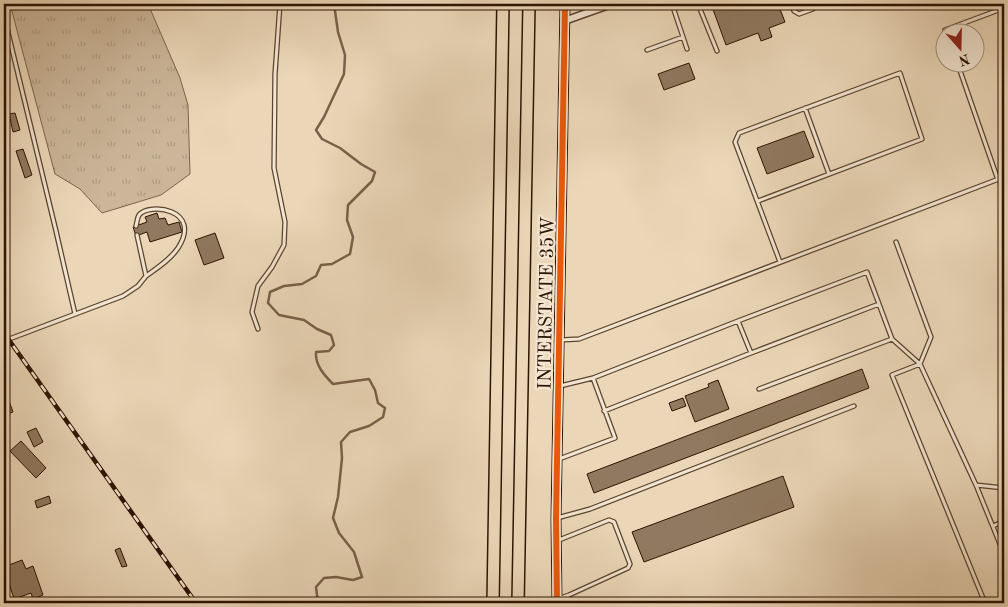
<svg xmlns="http://www.w3.org/2000/svg" width="1008" height="607" font-family="'Old Standard TT',serif">
  <defs>
    <pattern id="grass-tufts" width="24" height="20" patternUnits="userSpaceOnUse" patternTransform="scale(1.25)"><rect width="24" height="20" fill="#cbb699"/><path d="M3 7l-1-3M5 7V3M7 7l1-3M15 17l-1-3M17 17v-4M19 17l1-3" fill="none" stroke="#af9c82"/></pattern>
  </defs>
  <rect width="100%" height="100%" fill="#ebd7b8"/>
  <filter id="stains"><feTurbulence type="fractalNoise" baseFrequency=".004" numOctaves="4"/><feColorMatrix values="0 0 0 0 .2 0 0 0 0 .09 0 0 0 0 .02 0 0 0 .5 -.17"/></filter>
  <radialGradient id="worn" r=".72"><stop offset=".6" stop-color="#630" stop-opacity="0"/><stop offset="1" stop-color="#630" stop-opacity=".3"/></radialGradient>
  <!-- grass -->
  <path fill="url(#grass-tufts)" stroke="#7c644c" d="M10,4H148L180,78L188,105L190,174L161,195L102,213L80,189L55,174Z"/>
  <g fill="none" stroke-linecap="round" stroke-linejoin="round">
    <!-- stream -->
    <path stroke="#786049" stroke-width="2.5" d="M318,603L316,587L324,578L336,577L353,580L362,577L354,552L339,533L333,518L338,497L342,458L341,442L350,432L369,426L383,417L385,408L378,403L375,390L369,379L333,384C324,375 315,365 316,352L329,351L334,345L331,335L317,329L304,320L279,315L268,303L270,292L284,286L302,284L316,276L321,265L332,264L350,254L353,237L347,220L348,205L372,181L375,172L361,164L340,148L322,139L316,130L324,117L344,74L345,55L338,32L334,4"/>
  </g>
  <!-- building -->
  <path fill="#907960" stroke="#2d1300" d="M711,4H778L785,22L769,28L772,37L761,41L758,33L726,45Z
    M689,63L695,79L664,90L658,74Z
    M15,113L20,130L13,132L9,114Z
    M804,131L814,157L767,174L757,148Z
    M23,149L32,175L25,178L16,151Z
    M157,213L159,219L165,218L168,225L179,222L182,232L150,242L147,232L136,236L133,227L147,222L145,217Z
    M215,233L224,258L204,265L195,240Z
    M862,369L869,388L594,493L587,474Z
    M718,380L729,409L695,422L685,396L709,387L708,384Z
    M8,398L13,412L4,415V399Z
    M683,398L686,406L672,411L669,403Z
    M36,428L43,442L34,447L27,432Z
    M21,441L46,468L36,478L10,451Z
    M783,476L794,507L644,562L632,532Z
    M49,496L51,503L37,508L35,501Z
    M120,548L127,566L122,567L115,550Z
    M22,560L26,569L33,566L43,595L33,599L31,593L14,599L4,567Z"/>
  <g fill="none" stroke-linecap="round" stroke-linejoin="round">
    <defs>
      <path id="lane" d="M672,4L687,49
        M698,4L717,51
        M791,4L794,11L799,14L813,9L815,4
        M4,16L56,231L75,314
        M946,32L945,30L1004,8
        M647,50L683,37
        M957,62L998,180
        M805,108L829,174
        M758,201L922,139L900,73L739,133L735,142L780,262
        M136,226C137,223 137,218 139,215C149,202 203,209 178,248C170,260 157,268 146,276L137,235
        M896,242L931,337L920,364L892,375L985,603
        M879,304L892,339L920,364L976,485L1004,488
        M738,321L867,272L879,304L751,353
        M258,329L252,312L258,286L272,267L284,245L285,222L274,168L275,74L280,4
        M560,340L579,339L1004,177
        M4,341L123,296L138,286L146,276
        M560,386L593,378L738,321L751,353L604,411
        M759,389L892,339
        M559,459L615,438L593,378
        M976,485L1004,554
        M557,518L590,509L854,406
        M993,526L1004,521
        M558,599L569,595L628,568L630,564L614,522L609,520L559,540"/>
      <path id="street" d="M564,21L612,4"/>
      <path id="secondary" d="M557,603L556,519L565,4"/>
      <path id="highway" d="M493,603L503,4
        M518,603L529,4"/>
    </defs>
    <!-- lane casing -->
    <use href="#lane" stroke="#5c442e" stroke-width="5.5"/>
    <!-- street casing -->
    <use href="#street" stroke="#5c442e" stroke-width="9"/>
    <!-- secondary casing -->
    <use href="#secondary" stroke="#2d1300" stroke-width="11"/>
    <!-- highway casing -->
    <use href="#highway" stroke="#2d1300" stroke-width="14"/>
    <!-- lane -->
    <use href="#lane" stroke="#f2e5d1" stroke-width="3"/>
    <!-- street -->
    <use href="#street" stroke="#f2e5d1" stroke-width="6"/>
    <!-- secondary -->
    <use href="#secondary" stroke="#f2e5d1" stroke-width="9"/>
    <!-- highway -->
    <use href="#highway" stroke="#ebd7b8" stroke-width="11"/>
    <defs>
      <path id="rail" d="M4,333L196,603"/>
    </defs>
    <!-- rail casing -->
    <use href="#rail" stroke="#2d1300" stroke-width="4.5"/>
    <!-- rail -->
    <use href="#rail" stroke="#f2e5d1" stroke-width="2.5" stroke-dasharray="8" stroke-linecap="butt"/>
    <defs>
      <path id="cycleway" d="M557,603L556,519L565,4"/>
    </defs>
    <!-- cycleway casing -->
    <use href="#cycleway" stroke="#f2e5d1" stroke-width="9"/>
    <!-- cycleway -->
    <use href="#cycleway" stroke="#e8590c" stroke-width="6"/>
  </g>
  <g text-anchor="middle" stroke-width="4.5" stroke-linejoin="round" paint-order="stroke">
    <!-- street labels -->
    <g font-size="19" fill="#2d1300" stroke="#f2e5d1">
      <text transform="translate(545 303) rotate(-89)" y="7">INTERSTATE 35W</text>
    </g>
  </g>
  <!-- margin -->
  <rect width="1008" height="607" fill="none" stroke="#ebd7b8" stroke-width="20"/>
  <rect x="5" y="5" width="998" height="597" fill="none" stroke="#2d1300" stroke-width="2.5"/>
  <rect x="10" y="10" width="988" height="587" fill="none" stroke="#2d1300"/>
  <!-- north arrow -->
  <g transform="translate(960 48) rotate(160)"><circle r="24" fill="#f2e5d1" stroke="#a3917d"/>
  <path d="M0-4L9 19L0 12L-9 19Z" fill="#8f2418"/>
  <text y="-8" font-size="14" font-weight="bold" text-anchor="middle" fill="#2d1300">N</text>
  </g>
  <rect width="100%" height="100%" filter="url(#stains)"/>
  <rect width="100%" height="100%" fill="url(#worn)"/>
</svg>
